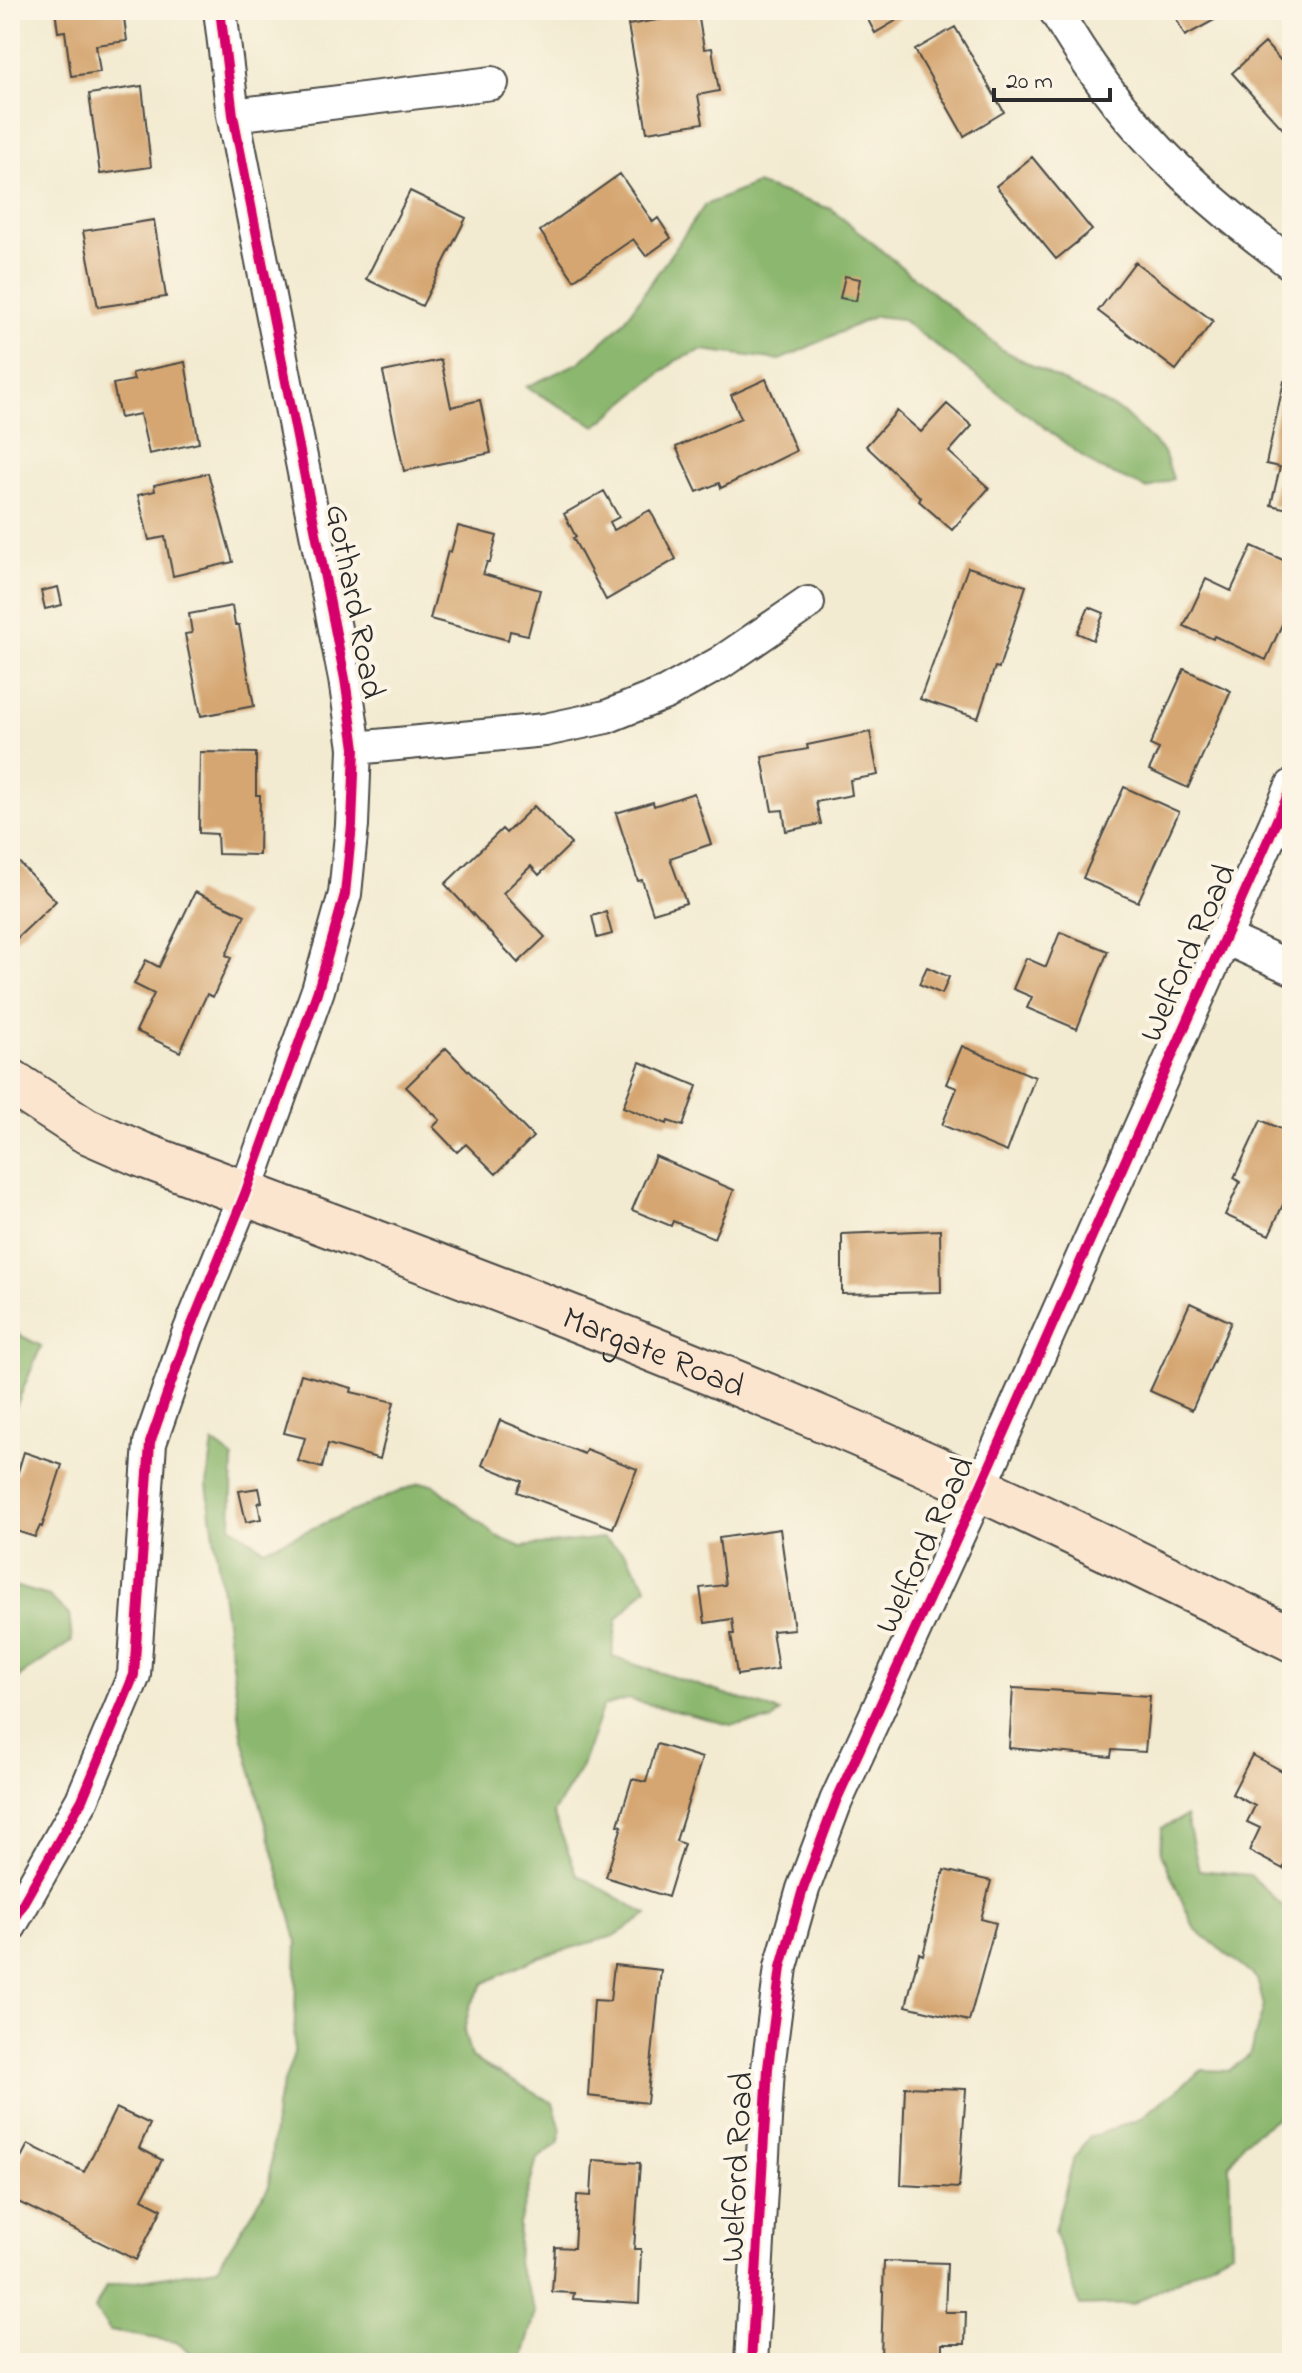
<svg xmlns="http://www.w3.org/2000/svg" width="1302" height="2373" font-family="'Indie Flower',sans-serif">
  <rect width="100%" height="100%" fill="#fcf5e5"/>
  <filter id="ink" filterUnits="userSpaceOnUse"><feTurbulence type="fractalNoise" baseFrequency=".0125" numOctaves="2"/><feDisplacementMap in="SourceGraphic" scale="16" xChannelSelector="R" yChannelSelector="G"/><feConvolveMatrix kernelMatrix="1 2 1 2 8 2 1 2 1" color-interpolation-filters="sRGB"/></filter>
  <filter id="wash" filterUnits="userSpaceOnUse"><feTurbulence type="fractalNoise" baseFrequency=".006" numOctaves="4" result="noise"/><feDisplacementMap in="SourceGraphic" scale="32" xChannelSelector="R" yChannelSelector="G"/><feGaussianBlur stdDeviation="1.8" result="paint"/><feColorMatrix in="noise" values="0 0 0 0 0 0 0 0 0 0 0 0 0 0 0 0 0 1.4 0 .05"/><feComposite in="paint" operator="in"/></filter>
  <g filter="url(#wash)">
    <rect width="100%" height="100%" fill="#f3ebd1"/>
    <!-- forest -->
    <path fill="#8cb76e" stroke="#5c714c" stroke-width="2" d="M756,184L831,209L1001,349L1123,413L1164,452L1173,479L1148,489L1098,468L901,319L875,316L780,360L702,350L677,360L596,426L526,387L580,362L622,324L705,205Z
      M10,1330L41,1346L10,1421Z
      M213,1443L233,1458L231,1526L264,1549L419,1483L433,1484L496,1536L521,1547L603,1538L625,1553L647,1587L617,1619L612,1657L780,1712L772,1721L731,1725L628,1699L603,1706L581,1768L553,1813L577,1874L648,1915L614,1936L539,1957L484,1983L470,2005L464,2031L471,2058L553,2103L561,2130L559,2143L537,2159L519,2224L517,2263L536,2312L521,2363H205L176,2342L110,2331L95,2309L106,2286L217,2268L269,2186L276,2106L294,2053L297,1940L242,1735L207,1485Z
      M10,1585L49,1596L69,1615L72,1641L10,1683Z
      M1186,1816L1199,1870L1250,1875L1292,1915V2106L1243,2142L1229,2166L1232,2251L1133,2304L1080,2306L1054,2231L1074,2158L1089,2137L1138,2120L1202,2070L1228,2071L1249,2056L1264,2006L1257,1979L1194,1928L1161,1853L1162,1828Z"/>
    <g id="blocks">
      <!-- building -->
      <path fill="#d5a671" d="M55,10H123L127,41L96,45L100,72L71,76L65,31L58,32Z
        M871,10H914L875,33L865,14Z
        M1172,10H1214L1218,18L1185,36Z
        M698,13L704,49L712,48L719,91L698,95L703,123L647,132L628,25Z
        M955,27L1004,112L964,136L915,50Z
        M1265,43L1292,73V139L1232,73Z
        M142,86L151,167L100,174L89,94Z
        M1032,157L1092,230L1056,259L996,186Z
        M620,174L653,222L658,218L671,238L646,256L633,239L574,280L540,231Z
        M410,191L466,218L422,306L366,279Z
        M154,220L166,297L98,307L83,231Z
        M1135,262L1213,321L1176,370L1098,311Z
        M845,276L860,279L856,301L840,298Z
        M441,360L451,407L480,400L491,453L404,471L383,372Z
        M185,362L199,443L149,454L140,414L120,418L113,384L134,380L132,373Z
        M766,379L796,451L721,488L719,483L697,492L676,447L741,418L731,395Z
        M1284,381L1292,382V510L1271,505L1280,467L1266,464Z
        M947,404L972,426L949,452L989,488L952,530L919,501L921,498L866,446L897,411L921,432Z
        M208,473L233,562L173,576L165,537L149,540L138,495L155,491L154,485Z
        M604,491L619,517L610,522L614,530L650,510L676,559L606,600L573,538L576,537L564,514Z
        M458,526L497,536L490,562H487L483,574L540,590L528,635L510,631L508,640L430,619L448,551L451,552Z
        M1252,546L1292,564V602L1266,660L1214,636L1213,639L1184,626L1206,579L1231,591Z
        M968,567L1026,586L999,668L995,667L978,718L920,699Z
        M58,587L62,605L45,609L41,591Z
        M232,606L235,625H239L254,706L201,716L185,634L192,633L189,614Z
        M1089,607L1104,613L1093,640L1077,633Z
        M1184,669L1231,691L1188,788L1149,770L1159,749L1150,745Z
        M870,732L878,775L850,780L852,795L816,802L821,824L786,831L783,810L772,811L762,757L808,749L807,745Z
        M200,752L256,753V795H260L259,855L218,854L217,834L199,833Z
        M1124,787L1179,812L1138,902L1083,878Z
        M694,793L711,844L670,858L686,903L653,913L642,880L638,881L616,813L653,802L654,806Z
        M534,806L571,844L539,875L531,866L503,893L545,937L518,963L445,884L502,829L506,833Z
        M10,853L56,901L14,941L10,937Z
        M195,892L245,915L226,955L231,958L213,997L207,994L180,1052L136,1031L154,994L134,984L146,960L159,967Z
        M606,912L612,934L597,938L592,916Z
        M1060,932L1108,951L1077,1029L1027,1008L1032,997L1013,989L1026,958L1046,967Z
        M927,967L949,977L942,994L919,984Z
        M962,1046L1035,1077L1007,1152L942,1125L957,1088L946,1084Z
        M446,1048L533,1137L496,1174L466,1144L457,1152L433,1127L440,1120L406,1087Z
        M640,1062L697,1086L683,1126L668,1121L667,1124L623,1107Z
        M1261,1120L1292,1134V1185L1269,1235L1225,1215L1240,1182L1234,1178Z
        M655,1156L734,1190L714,1238L673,1221L671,1226L632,1210Z
        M940,1230L941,1292L842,1294V1234Z
        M1190,1303L1231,1322L1192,1410L1150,1391Z
        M301,1374L352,1388L351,1392L394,1402L380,1459L328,1444L322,1468L298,1461L305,1438L284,1433Z
        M500,1420L584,1454L586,1449L637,1469L613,1528L517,1492L522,1481L482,1465Z
        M24,1452L62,1465L42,1527L40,1526L35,1537L10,1529V1473L17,1475Z
        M259,1488L262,1502L258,1503L261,1519L246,1522L239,1491Z
        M780,1529L794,1629L772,1631L778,1669L737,1675L731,1634H734L732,1619L705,1623L700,1588L725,1585L719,1538Z
        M1013,1688L1150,1696L1145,1752L1112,1750L1111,1757L1009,1748Z
        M657,1744L702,1758L676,1841L684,1844L668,1897L606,1877L622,1826L618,1825L632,1779L646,1782Z
        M1252,1755L1292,1776V1851L1283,1869L1249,1851L1260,1828L1247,1822L1255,1806L1232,1794Z
        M944,1870L991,1881L981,1919L996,1923L969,2021L906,2006L919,1953L923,1955Z
        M614,1965L661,1970L647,2103L588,2096L594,2000L610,2001Z
        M905,2087L966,2089L959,2188L901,2185Z
        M116,2108L150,2124L139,2148L162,2160L142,2199L162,2209L136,2260L10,2198V2179L28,2144L84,2172Z
        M593,2160L640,2163L634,2249H641L639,2303L573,2299L574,2293L552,2292L555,2247L574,2248L577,2195L591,2196Z
        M884,2261L947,2263L945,2312H966L965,2344H942V2362L881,2358Z"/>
    </g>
  </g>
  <g filter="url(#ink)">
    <use href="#blocks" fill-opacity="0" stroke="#494844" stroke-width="2"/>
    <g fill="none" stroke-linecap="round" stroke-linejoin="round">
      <defs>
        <path id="street" d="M1055,10C1118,120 1191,190 1292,264
          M233,115L492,83
          M355,748L545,730L606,717L666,693L720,663L808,603
          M1223,937L1292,968
          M10,1926L82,1800L134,1675L150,1443L187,1337L245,1194L318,990L345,894L352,825L355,748L345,679L233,115L220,10
          M751,2363L768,2068L781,1967L803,1889L836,1801L979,1490L1292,786"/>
        <g id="secondary">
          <path id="s1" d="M10,1081L85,1130L140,1154C363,1238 588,1320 808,1413C972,1481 1132,1561 1292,1639"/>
        </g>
      </defs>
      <!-- street casing -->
      <use href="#street" stroke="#494844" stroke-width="36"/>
      <!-- secondary casing -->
      <use href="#secondary" stroke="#494844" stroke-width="48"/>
      <!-- street -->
      <use href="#street" stroke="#fff" stroke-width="32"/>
      <!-- secondary -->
      <use href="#secondary" stroke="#fbe5cf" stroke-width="44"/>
      <defs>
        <path id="cycleway" d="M10,1926L82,1800L134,1675L150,1443L187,1337L245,1194L318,990L345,894L352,825L355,748L345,679L233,115L220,10
          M751,2363L768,2068L781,1967L803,1889L836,1801L979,1490L1292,786"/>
      </defs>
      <!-- cycleway casing -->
      <use href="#cycleway" stroke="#fcf5e5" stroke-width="15"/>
      <!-- cycleway -->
      <use href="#cycleway" stroke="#d6006c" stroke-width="10"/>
    </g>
  </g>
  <g text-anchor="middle" stroke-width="8" stroke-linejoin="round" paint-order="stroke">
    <!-- street labels -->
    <g font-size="34" fill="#2b2b2b" stroke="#fcf5e5">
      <text transform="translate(357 601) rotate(79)" y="12">Gothard Road</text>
      <text transform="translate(1186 952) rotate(-66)" y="12">Welford Road</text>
      <text dy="12" stroke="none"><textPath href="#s1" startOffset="700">Margate Road</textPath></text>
      <text transform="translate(923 1544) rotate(-65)" y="12">Welford Road</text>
      <text transform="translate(735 2167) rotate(-87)" y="12">Welford Road</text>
    </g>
  </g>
  <!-- margin -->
  <rect width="1302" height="2373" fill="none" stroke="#fcf5e5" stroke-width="40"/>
  <!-- scale -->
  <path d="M994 88v12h116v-12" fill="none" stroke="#2b2b2b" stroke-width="4"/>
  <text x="1006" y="88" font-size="24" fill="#2b2b2b" stroke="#fcf5e5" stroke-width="6" paint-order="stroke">20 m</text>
</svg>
